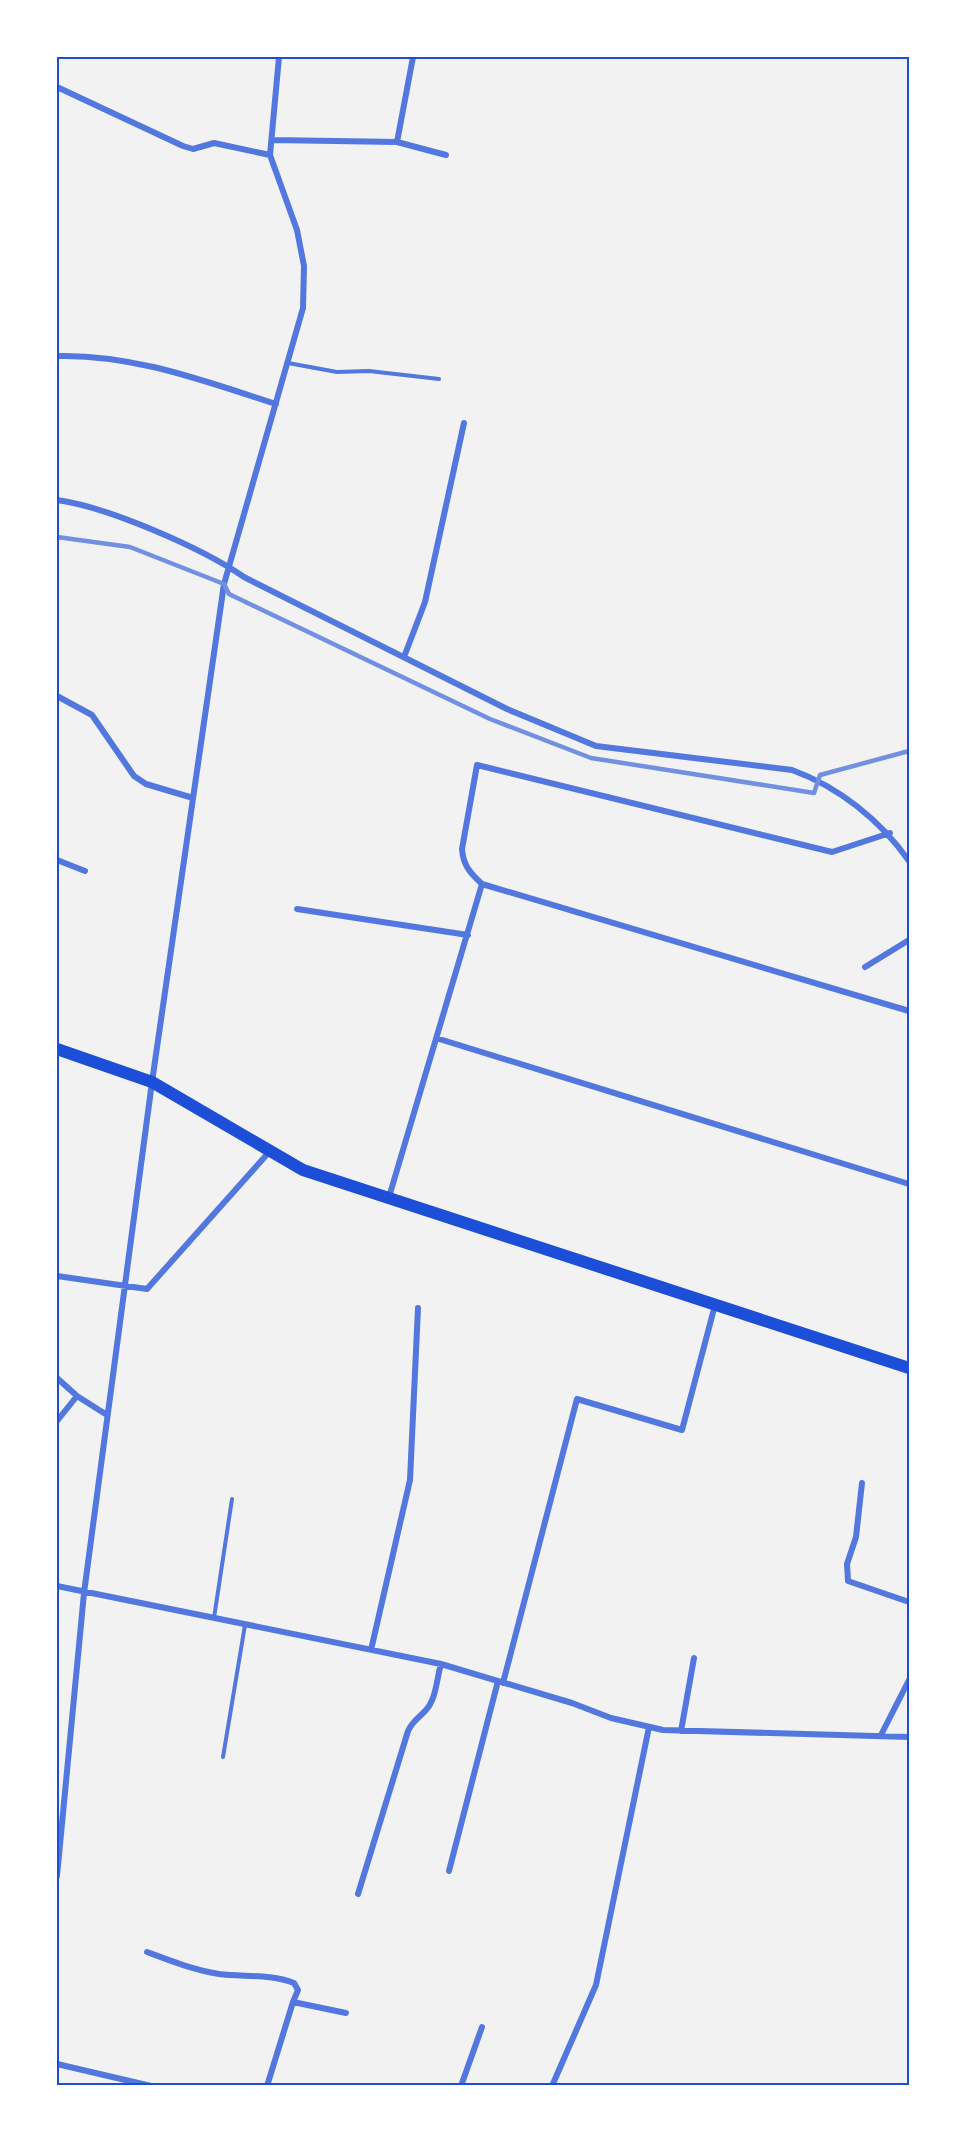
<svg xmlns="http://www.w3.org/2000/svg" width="966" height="2143" font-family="Cabin,sans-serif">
  <rect width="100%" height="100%" fill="#f2f2f2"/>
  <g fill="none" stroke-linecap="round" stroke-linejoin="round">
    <!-- service -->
    <path stroke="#5277de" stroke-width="4" d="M288,363L337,372L369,371L439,379
      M214,1618L232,1499
      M223,1757L245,1625"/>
    <!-- minor -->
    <path stroke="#5277de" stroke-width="6" d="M57,87L183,146L193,149L214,143L270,155
      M272,140L397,142L446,155
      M397,142L413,57
      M57,356C133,354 204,381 276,404
      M57,500C108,507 202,548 244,577L507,709L596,746L792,770C839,787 880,820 909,861
      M404,657L425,602L464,423
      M57,696L92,715L134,776L146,784L193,798
      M890,833L832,852L477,765L462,849C463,865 470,873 482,884L909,1011
      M57,860L85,871
      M297,909L468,935
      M865,967L909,940
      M436,1038L909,1184
      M389,1197L482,884
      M57,1276L147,1289L270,1151
      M57,1378L77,1396L107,1415
      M57,1421L77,1396
      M862,1483L856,1537L847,1564L848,1581L909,1602
      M57,1586L441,1664L572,1703L611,1718L663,1730L909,1737
      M371,1650L410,1480L418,1308
      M503,1683L577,1399L682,1430L715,1305
      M681,1731L694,1658
      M881,1735L909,1680
      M449,1871L498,1681
      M57,1876L84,1593L152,1082L224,584L303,308L304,266L297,230L270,155L279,57
      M358,1894L408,1731C413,1720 419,1718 426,1710C436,1700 437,1677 441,1664
      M147,1952C171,1961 194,1970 219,1974C244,1977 271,1974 294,1983L298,1990L293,2002
      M57,2064L151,2086
      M267,2086L293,2002L346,2013
      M461,2086L482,2027
      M552,2086L596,1985L649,1727"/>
    <!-- secondary -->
    <path stroke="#1d4ed8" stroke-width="12" d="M57,1049L152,1082L303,1170L909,1368"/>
    <!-- rail -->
    <path stroke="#7290e2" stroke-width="4.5" d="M57,537L130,547L224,584L229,594L490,719L591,758L814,793L820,775L909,751"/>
  </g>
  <!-- border -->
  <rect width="966" height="2143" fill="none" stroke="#ffffff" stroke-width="117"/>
  <rect x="58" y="58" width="850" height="2026" fill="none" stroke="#1d4ed8" stroke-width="2"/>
</svg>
